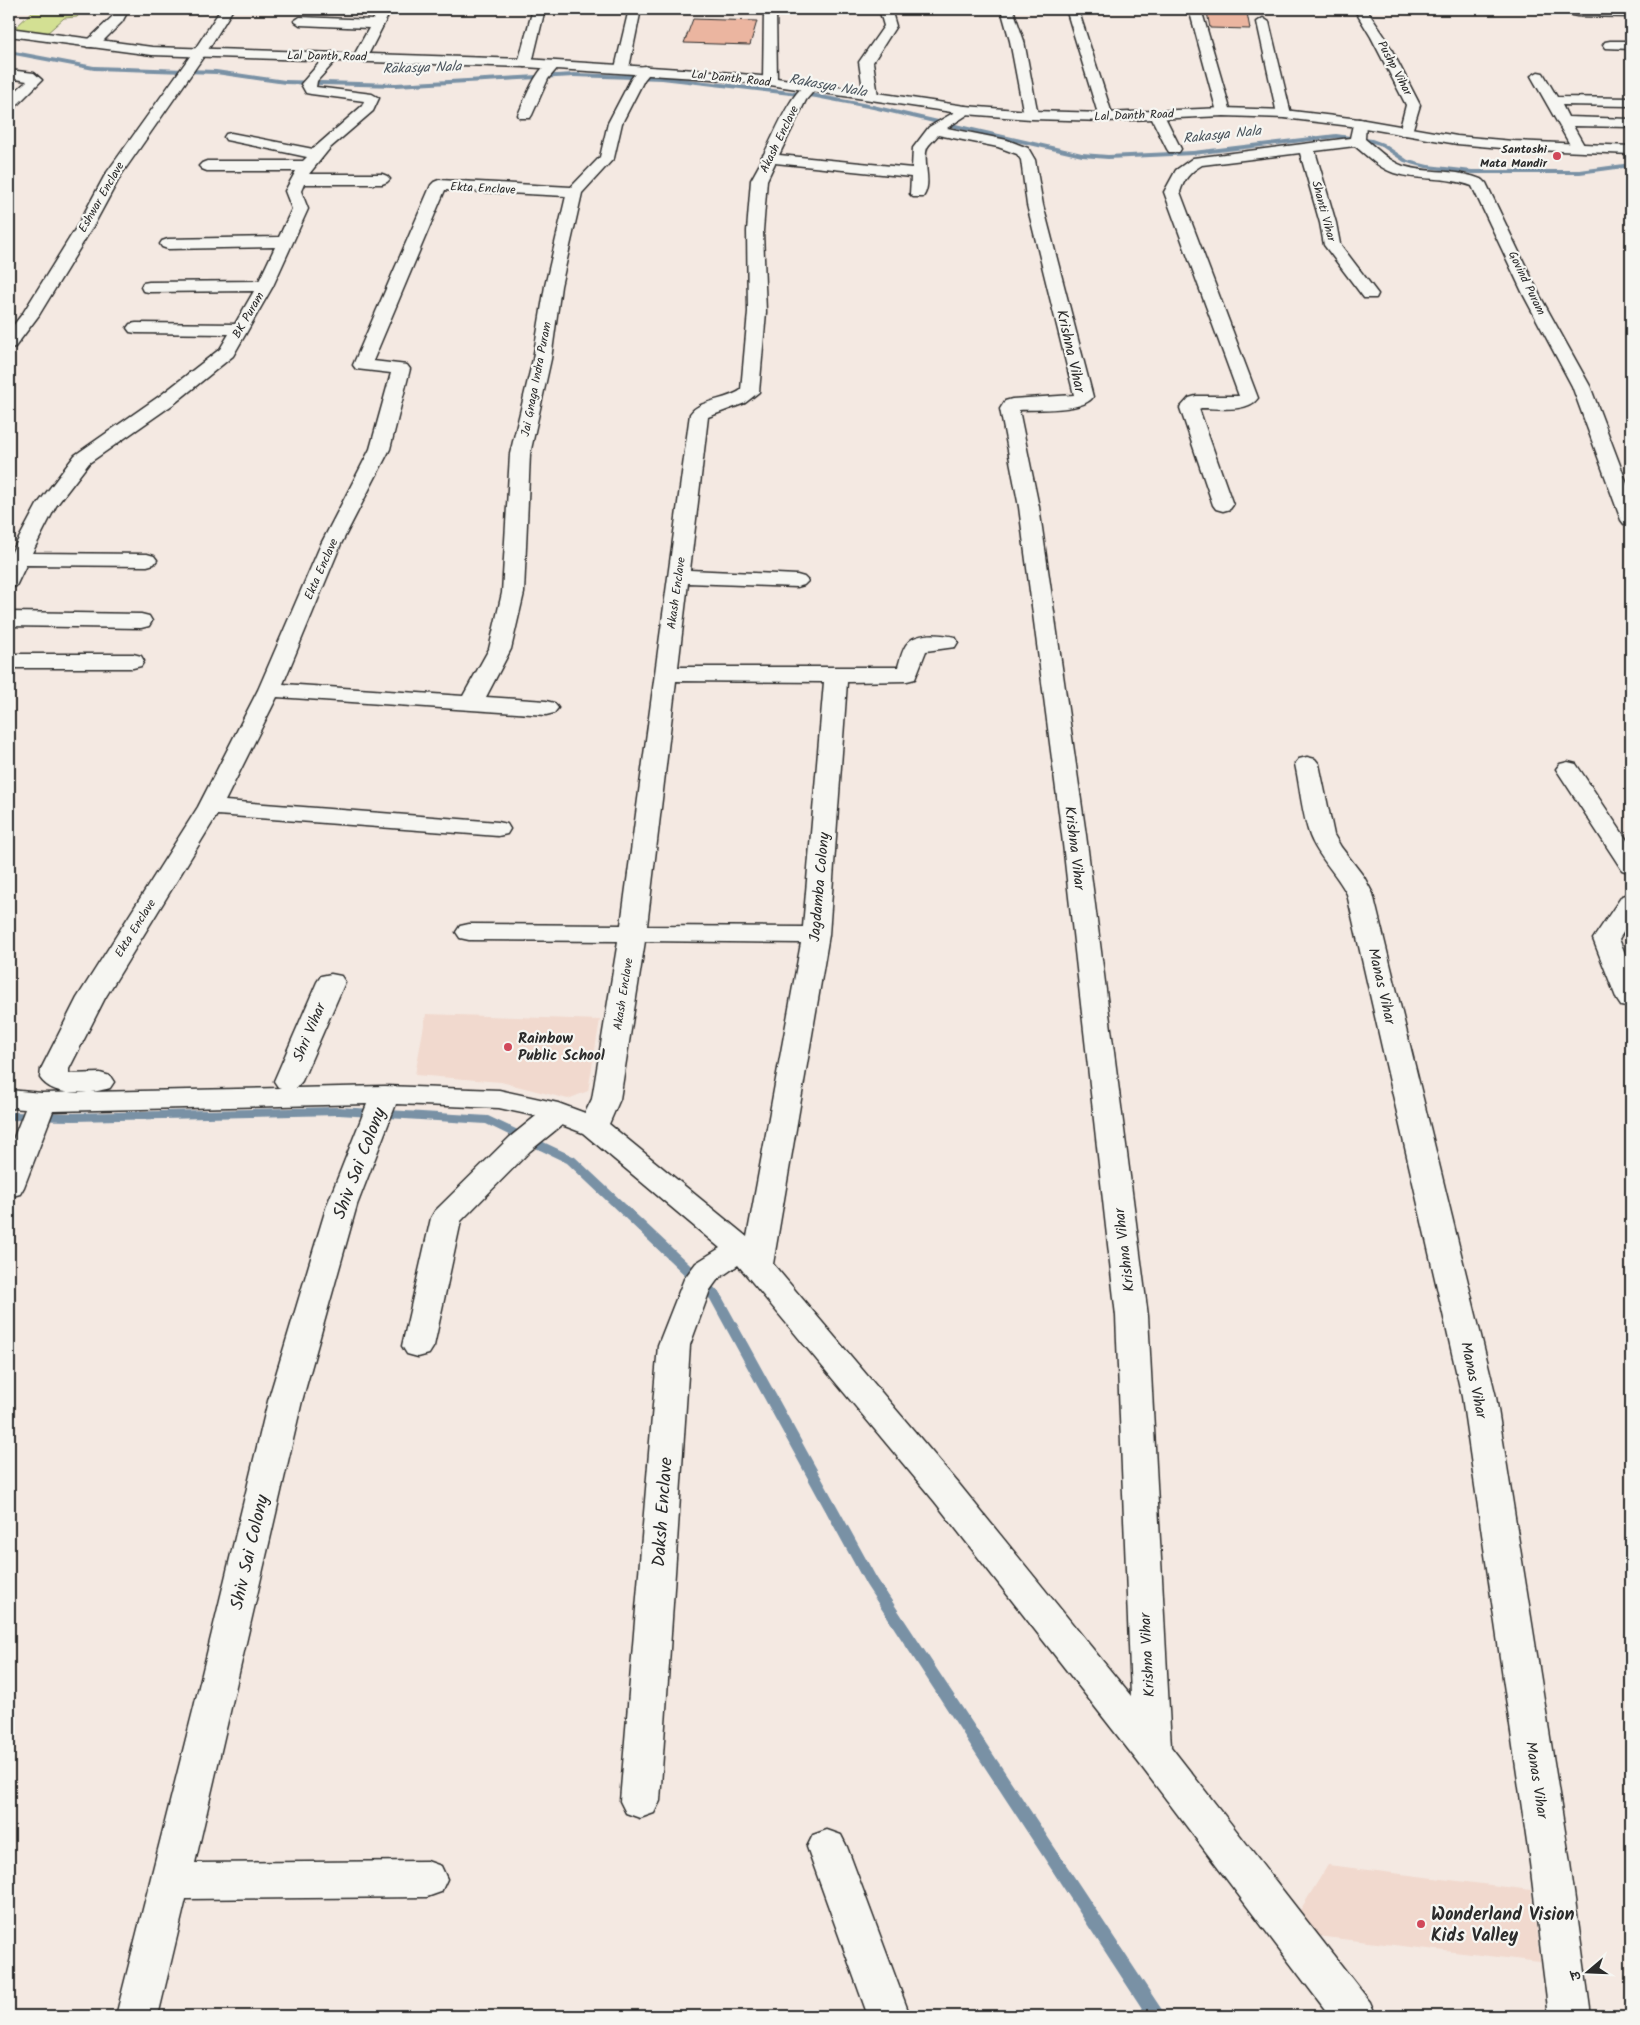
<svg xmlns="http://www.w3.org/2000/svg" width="1640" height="2025" font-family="Kalam,'Playpen Sans Deva',sans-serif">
  <rect width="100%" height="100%" fill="#f4e9e2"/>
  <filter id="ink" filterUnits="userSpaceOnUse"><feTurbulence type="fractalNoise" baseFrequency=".02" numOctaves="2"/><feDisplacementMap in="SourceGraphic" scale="10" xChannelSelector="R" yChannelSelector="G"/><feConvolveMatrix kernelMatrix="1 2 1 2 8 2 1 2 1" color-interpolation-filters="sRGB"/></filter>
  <g filter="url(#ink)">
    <!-- built -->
    <path fill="#f1d9ce" d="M426,1014L600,1020L588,1091L568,1099L501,1082L415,1075Z
      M1328,1865L1531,1890L1540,1962L1316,1936L1299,1912Z"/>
    <!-- green -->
    <path fill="#d3e093" stroke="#7f865f" d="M35,9H83L77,17L64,18L46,34L14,29Z"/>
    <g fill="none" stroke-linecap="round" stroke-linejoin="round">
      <!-- stream -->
      <path fill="#7991a5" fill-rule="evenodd" d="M9,50L94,66L216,70L285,80L396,83L574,73L662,76L816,94L873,105L1082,153L1108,155L1193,151L1336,134L1372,139L1383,143L1408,160L1428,165L1472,170H1580L1631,163V167L1580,174H1472L1426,168L1404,162L1379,145L1369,142L1336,138L1193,155L1108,159L1082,157L873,109L816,98L662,80L574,77L396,87L285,84L216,74L94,70L9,54Z
        M339,1107L488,1116L575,1157L720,1293L876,1577L1166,2016H1147L866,1585L710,1299L567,1163L486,1124L339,1115L74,1121L9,1120V1112L74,1113Z"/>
    </g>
    <!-- building -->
    <path fill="#ebb5a0" stroke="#2b2b2b" d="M1207,12L1247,13L1250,29L1210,28Z
      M693,19L757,21L750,45L684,43Z"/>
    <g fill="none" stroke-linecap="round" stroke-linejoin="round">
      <defs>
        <path id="street" d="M117,9H129L122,22L97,47H87L85,44L87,41L112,17Z
          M221,9H233L206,53L121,175L95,223L39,315L15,347L9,348V331L23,313L79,223L105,175L193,52Z
          M379,9L391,10L367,57L360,61L353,57L369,28L300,25L294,21L300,17L373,20Z
          M533,9H545L532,63L525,67L518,63Z
          M629,9H641L629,68L622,72L615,68Z
          M764,9H776L777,81L770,85L763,81Z
          M879,9H891L896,26L873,62L878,96L871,100L864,96L859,62L884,26Z
          M1001,9H1013L1024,41L1038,115L1036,118H1026L1024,115L1010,41Z
          M1066,9H1078L1113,117L1111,120H1101L1099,117Z
          M1189,9H1201L1231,112L1229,115H1219L1217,112Z
          M1354,9H1366L1385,37L1420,105L1411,135H1401L1399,132L1406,105L1371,37Z
          M1572,9H1631V17L1577,16L1572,15L1571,12Z
          M1263,18L1269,22L1291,114L1289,117H1279L1277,114L1257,22Z
          M1610,41H1631V49L1605,48L1603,45L1605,42Z
          M333,52L340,56L317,81L316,87L372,94L379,98L373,111L330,148L309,174H382L387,176L390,179L387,182L382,184H304L301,191L308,209L273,286L233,356L175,403L89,463L56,506L32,553L147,554L154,556L157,560L154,564L147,566L26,565L16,586L9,588V557L37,505L75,455L161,395L220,349L229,334L136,333L130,332L127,328L130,324L136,323L235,324L254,291L149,292L143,291L141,287L143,283L149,282L259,281L275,247L168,249L162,247L160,244L162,241L168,239L279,237L292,209L285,191L296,171H207L202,169L199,166L202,163L207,161H303L307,157L231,141L226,140L224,137L226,134L231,133L313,149L362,106L364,101L311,94L306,93L301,84L328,53Z
          M553,61L560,65L548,79L532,115L530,118H520L518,115C525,100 537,65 553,61Z
          M645,66L652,70L644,80L622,123L614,158L582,193L561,286L551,359L530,454L524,593L511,649L486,697L546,701L554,703L558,708L554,713L546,715L277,697L225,801L498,822L507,824L510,829L507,834L498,836L217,815L105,998L69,1069V1074L100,1073L110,1076L114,1082L110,1088C90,1094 53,1098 40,1078L41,1069L77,998L198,807L258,690L321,544L370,449L391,373L356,369L353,365L431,185L434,182L439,180L571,187L600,157L608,123L631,79L640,67ZM445,190L566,196L545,286L533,359L510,454L502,593L489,649L463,696L283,684L341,544L390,449L410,369L407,365L373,361Z
          M9,70L34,73L42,80L14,108L9,109V97L27,81L9,78Z
          M1538,72L1543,73L1557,97L1631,98V106L1562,105L1568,117L1631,119V127L1573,126L1585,147L1583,150H1573L1531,76Z
          M810,83L817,87L806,100L779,155L912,168L913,148L929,127L965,106L970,107L972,110L970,113L947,128L1007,140L1028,148L1035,160L1043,205L1093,397C1083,412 1036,409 1019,410L1039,507L1086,835L1148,1316L1171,1747L1370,2002L1376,2016H1330L1138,1762L935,1502L738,1265L718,1279L710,1290L690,1345L660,1801L654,1813L640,1818L626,1813L620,1801L658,1345L684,1279L696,1263L720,1248L583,1133L562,1125L530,1151L461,1221L434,1346L429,1354L418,1357L407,1354L402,1346L431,1218L435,1211L510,1137L536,1116L499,1108L396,1104L357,1205L302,1401L195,1863L427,1861L441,1866L447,1879L441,1892L427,1897L186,1899L158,2016H116L194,1707L268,1401L327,1205L367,1104L53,1111L24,1187L20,1194L9,1197V1150L25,1109L9,1108V1090L42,1093L281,1088L278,1087L274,1081L317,982L321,976L331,974L341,976L345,982L302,1081L296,1088L385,1086L499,1090L558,1103L585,1113L592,1099L618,941L469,940L460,938L456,932L460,926L469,924L621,925L690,414C700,399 726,401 741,390L748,312L747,231L751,180L762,160L761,158L764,154C773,138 792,87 810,83ZM938,135L998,147L1017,154L1021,160L1027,205L1074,395L1012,399L1005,401L1000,409L1019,507L1062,835L1116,1316L1131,1696L959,1484L773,1264L829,935L847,682L907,681L915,679L926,651L955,647L958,642L955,637C941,634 915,631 906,645C902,651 900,660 898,667H678L688,583L797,587L804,585L808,581L804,577L797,575L690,570L708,417L745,403L759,392L766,312L763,231L767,180L775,163L911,177L910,194L913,197H923C933,183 922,163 927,148C929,144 935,139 938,135ZM676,681L824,682L803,927L647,926ZM645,941L801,943L747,1237L609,1124L620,1099Z
          M1157,111L1162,112L1164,115L1181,149L1179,152H1169L1167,149L1150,115L1152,112Z
          M1359,119L1364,120L1366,123L1365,139C1377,149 1389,161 1403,166C1429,174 1455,168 1483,180L1486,183L1540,296L1590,386L1631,494V526L1624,524L1621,520L1572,386L1524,296L1472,186C1447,176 1419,181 1394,173C1379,168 1367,156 1355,146L1315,151L1336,223L1340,244L1378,294L1376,298H1364L1324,245L1320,223L1300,153L1202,165C1190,172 1184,179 1180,192L1258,398C1248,413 1217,408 1201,408L1199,409L1233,505L1230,509L1223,511L1216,509L1213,505L1180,408L1189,398L1196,396H1239L1164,192L1176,170L1193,158L1350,138L1354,120Z
          M9,612L141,614L149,616L152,621L149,626L141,628L9,626Z
          M9,654H133L141,656L144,661L141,666L133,668H9Z
          M1307,757L1315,759L1319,764L1334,835L1341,847L1364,877L1373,894L1496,1397L1570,1863L1591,2016H1549L1530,1863L1462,1397L1347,894C1337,874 1318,857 1310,836C1302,814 1300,787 1295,764L1299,759Z
          M1568,762L1576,764L1631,846V873L1622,870L1556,769L1560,764Z
          M1631,893V920L1619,939L1631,968V1008L1621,1006L1617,1000L1593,939L1622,896Z
          M827,1830L841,1835L847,1847L910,2016H868L807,1847L813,1835Z"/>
        <path id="secondary" d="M9,28L152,47L525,59L712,71L770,77L965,106L1031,111L1106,113L1224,108L1284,110L1359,119L1457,136L1513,141L1631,146V154L1513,149L1457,144L1359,127L1284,118L1224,116L1106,121L1031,119L965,114L770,85L712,79L525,67L152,55L9,36Z"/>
      </defs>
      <!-- street casing -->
      <use href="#street" stroke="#2b2b2b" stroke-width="3"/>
      <!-- secondary casing -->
      <use href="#secondary" stroke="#2b2b2b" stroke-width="3"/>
      <!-- street -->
      <use href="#street" fill="#f6f6f2" fill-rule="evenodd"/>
      <!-- secondary -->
      <use href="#secondary" fill="#f6f6f2" fill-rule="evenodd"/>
    </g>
  </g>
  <!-- markers -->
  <g fill="#d1495b" stroke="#f6f6f2" stroke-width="2">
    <circle cx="1557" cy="156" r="5"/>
    <circle cx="508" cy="1047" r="5"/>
    <circle cx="1421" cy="1924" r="5"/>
  </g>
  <g text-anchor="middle" stroke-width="4.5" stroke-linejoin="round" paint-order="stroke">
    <!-- far-street labels -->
    <g font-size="12" fill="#2b2b2b" stroke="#f6f6f2">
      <text transform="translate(327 56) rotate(1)" y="4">Lal Danth Road</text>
      <text transform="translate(1395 68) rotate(62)" y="4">Pushp Vihar</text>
      <text transform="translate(731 78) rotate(6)" y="4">Lal Danth Road</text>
      <text transform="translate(1134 115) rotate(-2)" y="4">Lal Danth Road</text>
      <text transform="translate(779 139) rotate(-64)" y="4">Akash Enclave</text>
      <text transform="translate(483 188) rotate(3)" y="4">Ekta Enclave</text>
      <text transform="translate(101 197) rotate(-60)" y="4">Eshwar Enclave</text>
      <text transform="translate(1324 211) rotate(75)" y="4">Shanti Vihar</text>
      <text transform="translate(1527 283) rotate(64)" y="4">Govind Puram</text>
      <text transform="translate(248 315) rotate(-60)" y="4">BK Puram</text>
      <text transform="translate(536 379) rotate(-79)" y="4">Jai Gnaga Indra Puram</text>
      <text transform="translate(321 569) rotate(-66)" y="4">Ekta Enclave</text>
      <text transform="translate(676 593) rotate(-82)" y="4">Akash Enclave</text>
      <text transform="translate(135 928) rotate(-58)" y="4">Ekta Enclave</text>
      <text transform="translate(623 994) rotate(-81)" y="4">Akash Enclave</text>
    </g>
    <!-- far-poi labels -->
    <g font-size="12" font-weight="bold" fill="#2b2b2b" stroke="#f6f6f2" text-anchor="end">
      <text x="1547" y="153">Santoshi<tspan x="1547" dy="14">Mata Mandir</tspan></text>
    </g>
    <!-- far-water labels -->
    <g font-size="14" font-style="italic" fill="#4c565e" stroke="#f6f6f2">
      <text transform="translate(422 67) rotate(-2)" y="5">Rakasya Nala</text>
      <text transform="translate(828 85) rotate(10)" y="5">Rakasya Nala</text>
      <text transform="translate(1222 134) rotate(-6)" y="5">Rakasya Nala</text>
    </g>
    <!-- street labels -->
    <g font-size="15" fill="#2b2b2b" stroke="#f6f6f2">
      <text transform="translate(1071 351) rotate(77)" y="5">Krishna Vihar</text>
      <text transform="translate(1075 848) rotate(83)" y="5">Krishna Vihar</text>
      <text transform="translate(819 887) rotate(-85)" y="5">Jagdamba Colony</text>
      <text transform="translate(1382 986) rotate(77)" y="5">Manas Vihar</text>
      <text transform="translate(309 1032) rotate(-67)" y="5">Shri Vihar</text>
      <text transform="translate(1124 1250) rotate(-97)" y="5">Krishna Vihar</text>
      <text transform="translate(1474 1380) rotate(78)" y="5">Manas Vihar</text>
      <text transform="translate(1147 1655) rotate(-93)" y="5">Krishna Vihar</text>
      <text transform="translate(1537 1780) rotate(81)" y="5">Manas Vihar</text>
    </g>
    <!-- poi labels -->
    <g font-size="15" font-weight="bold" fill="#2b2b2b" stroke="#f6f6f2" text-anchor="start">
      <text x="518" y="1043">Rainbow<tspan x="518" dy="17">Public School</tspan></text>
    </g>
    <!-- near-street labels -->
    <g font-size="18" fill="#2b2b2b" stroke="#f6f6f2">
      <text transform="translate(359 1163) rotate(-69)" y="6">Shiv Sai Colony</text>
      <text transform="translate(662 1512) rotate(-86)" y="6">Daksh Enclave</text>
      <text transform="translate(249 1552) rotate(-77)" y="6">Shiv Sai Colony</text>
    </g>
    <!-- near-poi labels -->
    <g font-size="18" font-weight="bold" fill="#2b2b2b" stroke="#f6f6f2" text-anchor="start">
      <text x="1431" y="1920">Wonderland Vision<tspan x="1431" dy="21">Kids Valley</tspan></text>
    </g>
  </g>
  <!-- margin -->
  <rect width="1640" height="2025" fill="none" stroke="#f6f6f2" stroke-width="30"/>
  <rect x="15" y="15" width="1610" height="1995" fill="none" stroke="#2b2b2b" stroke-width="2" filter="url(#ink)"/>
  <!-- north arrow -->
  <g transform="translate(1588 1972) rotate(251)" stroke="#f6f6f2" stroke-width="4" paint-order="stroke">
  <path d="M0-4L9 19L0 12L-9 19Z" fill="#2b2b2b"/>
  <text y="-8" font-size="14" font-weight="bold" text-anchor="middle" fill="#2b2b2b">उ</text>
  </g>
</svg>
